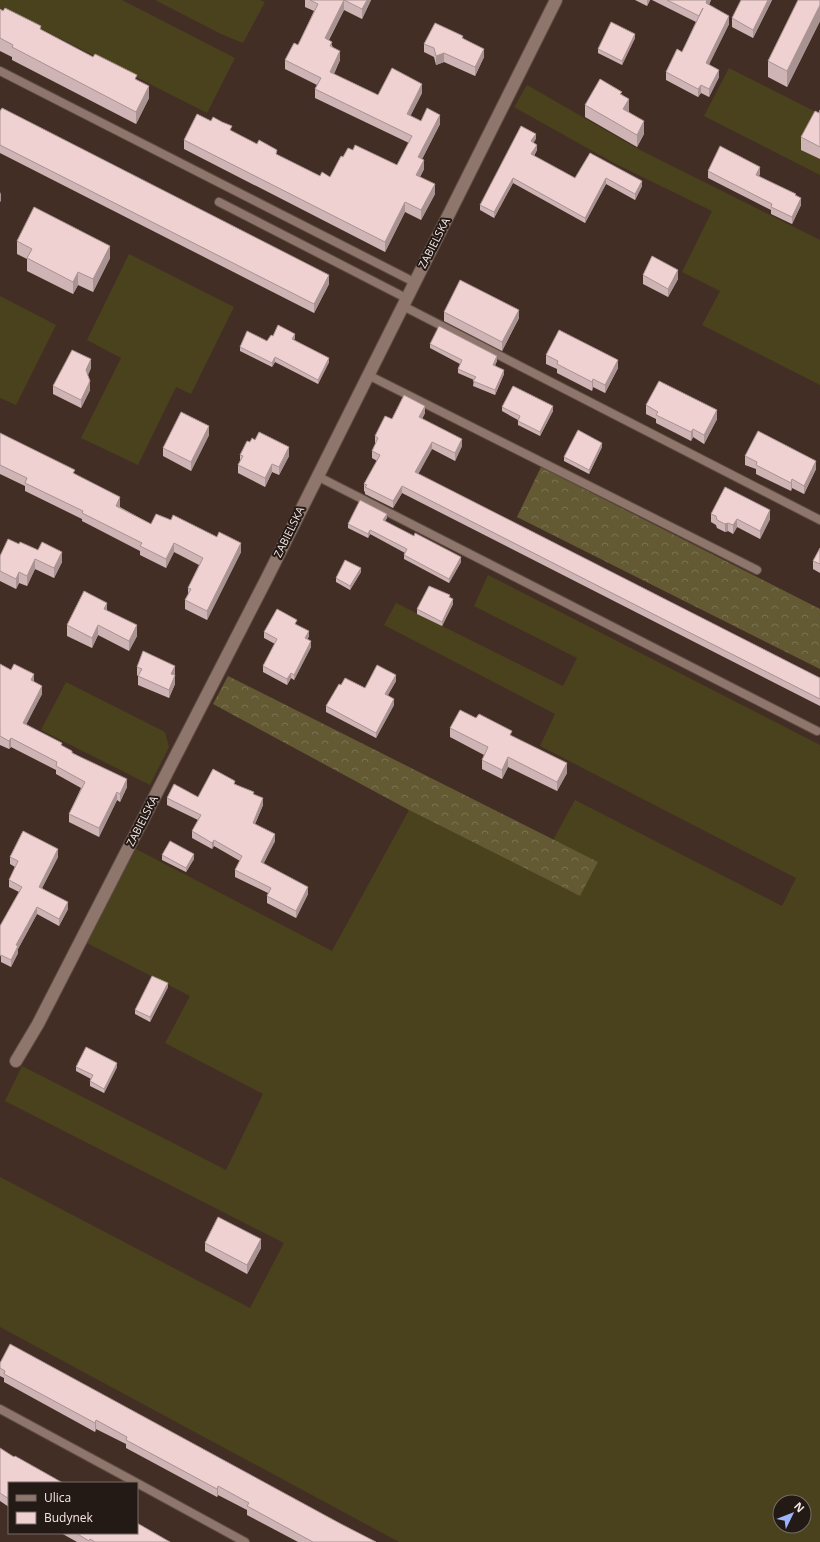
<svg xmlns="http://www.w3.org/2000/svg" width="820" height="1542" font-family="'Open Sans',sans-serif">
  <defs>
    <pattern id="forest-crowns" width="20" height="18" patternUnits="userSpaceOnUse"><rect width="20" height="18" fill="#635a34"/><path d="M2 6a3 3 0 1 1 6 0M12 15a3 3 0 1 1 6 0" fill="none" stroke="#7a7251"/></pattern>
  </defs>
  <rect width="100%" height="100%" fill="#432e25"/>
  <!-- grass -->
  <path fill="#4a421c" fill-rule="evenodd" d="M0,0H122L235,58L207,113L0,8Z
    M155,0H260L265,2L243,43L221,34Z
    M729,68L820,114V175L704,116Z
    M527,85L640,150L820,240V385L702,325L720,291L682,272L712,211L614,163L514,107Z
    M129,254L234,307L191,394L176,387L138,465L81,438L121,358L87,340Z
    M0,296L56,325L16,405L0,398Z
    M488,575L820,745V1542H399L0,1327V1177L250,1308L284,1243L5,1101L22,1066L226,1170L263,1094L165,1043L190,996L85,942L136,849L332,951L409,810L580,896L598,862L553,840L575,800L782,906L796,878L540,746L555,714L384,625L396,603L563,686L577,658L474,606ZM780,1502H804V1526H780Z
    M66,682L165,732L169,747L150,785L41,730Z"/>
  <!-- forest -->
  <path fill="url(#forest-crowns)" d="M541,467L820,609V669L517,517Z
    M228,676L598,862L580,896L409,810L213,704Z"/>
  <g fill="none" stroke-linecap="round" stroke-linejoin="round">
    <defs>
      <path id="lane" d="M0,71L414,282
        M219,202L406,298
        M403,306L820,520
        M368,375L757,570
        M317,476L817,731
        M0,1409L137,1483
        M137,1483L245,1542"/>
      <path id="street" d="M16,1061L38,1024L268,576L556,0"/>
    </defs>
    <!-- lane casing -->
    <use href="#lane" stroke="#5e4c45" stroke-width="10"/>
    <!-- street casing -->
    <use href="#street" stroke="#5e4c45" stroke-width="14"/>
    <!-- lane -->
    <use href="#lane" stroke="#8f766c" stroke-width="8"/>
    <!-- street -->
    <use href="#street" stroke="#8f766c" stroke-width="12"/>
  </g>
  <!-- wall -->
  <path fill="#ceb4b4" d="M305,0H371L362,19L344,10L329,40L340,60L334,74L378,95L422,93L410,116L421,121L440,124L422,159L424,169L420,177L435,194L421,220L405,212L385,252L184,149V140L277,155L320,176L330,177L343,157L353,150L397,165L409,143L315,98V89L317,85L285,69V60L298,45L314,11L305,7Z
    M635,0H650L647,6Z
    M652,0H711L709,5L729,24L709,64L719,77L709,97L701,93L698,97L666,80V72L682,52L696,22Z
    M772,0L753,38L732,27V18Z
    M820,0V21L787,87L768,77V61Z
    M0,9L137,80L149,98L136,124L12,60V57L0,51Z
    M463,38L484,57L475,76L444,62L436,65L434,57L424,52V44Z
    M635,38L622,65L598,53V49Z
    M622,94L629,111V112L644,134L637,147L585,117V105Z
    M820,110V159L801,150V137Z
    M0,111L329,284L314,313L0,153Z
    M536,139L533,143L537,150L534,156L575,178L590,153L642,186L635,200L606,184L585,223L513,183L494,218L480,210V205Z
    M708,171L760,174L759,176L796,196L801,205L792,224L771,214V210L708,178Z
    M17,241L110,258L93,292L78,285L73,294L27,271V259L17,254Z
    M643,275L678,279L668,297L643,284Z
    M444,312L519,318L502,351L444,321Z
    M273,336L295,338L294,340L329,362L318,384L275,362L272,367L240,351V347L267,341Z
    M430,344L497,361L495,365L504,374L495,395L473,386L474,380L458,373V369L460,364L430,348Z
    M546,355L618,368L605,393L593,387L592,391L557,373V369L546,364Z
    M91,368L88,375L90,390L81,408L53,394V386Z
    M646,405L717,419L704,444L693,437L691,441L656,423V419L646,414Z
    M502,407L553,411L540,436L518,425V420L502,411Z
    M425,413L422,419L462,446L455,461L432,449L418,474L820,678V706L402,493L393,508L365,494V492L364,491V484L377,461L372,458V451L376,444L375,443V436L392,419Z
    M0,433L75,474L120,506V507L151,524L241,552L207,620L185,609V600L188,595V588L199,565L174,552L166,568L140,555V551L82,521V519L25,491V486L0,474Z
    M209,435L191,471L163,456V448Z
    M602,447L589,474L564,461V457Z
    M240,455L289,456L279,475L272,472L265,487L238,473V465L240,461Z
    M745,456L816,469L804,494L792,488L791,491L756,474V469L745,465Z
    M711,514L770,519L760,539L737,527L733,534L728,531L725,532L717,528L716,525L711,522Z
    M387,518L385,521L461,562L449,583L404,559V555L405,553L370,534L368,538L348,528V524Z
    M19,544L62,562L54,578L35,569L27,586L19,583L16,589L0,581V556Z
    M820,548V573L813,569V561Z
    M361,572L350,590L336,582V578Z
    M450,598L453,604L442,626L417,614V609Z
    M107,611L137,636L129,651L98,635L92,648L67,636V625Z
    M297,625L309,636L307,640L311,647L294,680L291,678L287,685L263,672V666L275,644L264,638V632Z
    M0,664L34,682L42,694L26,724L62,746L127,787L120,802L117,800L99,837L69,822V814L81,788L56,774V770L11,747L9,749L0,745Z
    M137,667L175,674V684L169,698L138,685V676L137,675Z
    M396,681L388,695L394,705L376,738L326,712V706L341,685L365,688Z
    M450,728L512,736L567,773L557,791L508,767L502,779L482,769V760L484,755L450,737Z
    M235,784L254,794L263,805L255,824L275,841L263,864L308,894L296,918L267,903V896L268,893L235,877V870L240,861L214,846L212,849L192,838V831L198,820L167,805V798L198,797Z
    M162,855L194,859L186,872L162,860Z
    M10,857H58L42,888L68,909L59,926L37,914L18,949V953L11,967L1,962L0,926L19,892L9,887V880L15,867L10,864Z
    M168,987L150,1022L135,1014V1010Z
    M76,1067H117L104,1093L90,1086V1081L91,1079L76,1071Z
    M205,1243L261,1248L247,1274L205,1251Z
    M0,1363L341,1524L376,1542H298L247,1515V1510L218,1495L217,1497L126,1448V1444L96,1429L95,1432L4,1382V1378L0,1376Z
    M0,1448L9,1483V1507L0,1501Z
    M61,1533H137L170,1542H77Z"/>
  <!-- shaded-wall -->
  <path fill="#a89292" d="M344,0V10L325,47V38Z
    M367,0H371L362,19V9Z
    M647,0H650L647,6Z
    M707,0H711L706,11V3Z
    M768,0H772L753,38V30Z
    M820,5V21L787,87V71Z
    M729,16V24L706,71V63Z
    M635,34V38L622,65V61Z
    M484,49V57L475,76V67Z
    M340,51V60L330,81V72Z
    M444,53V62L436,65V56Z
    M719,70V77L709,97V89Z
    M422,84V93L407,123V114Z
    M701,85V93L698,97V89Z
    M149,86V98L136,124V112Z
    M629,99V111L623,122V109Z
    M440,115V124L418,167V157Z
    M644,121V134L637,147V135Z
    M536,134V139L531,147V141Z
    M537,145V150L531,160V154Z
    M424,160V169L416,184V175Z
    M760,167V174L756,182V175Z
    M513,178V183L494,218V212Z
    M606,178V184L585,223V218Z
    M642,181V186L635,200V194Z
    M435,184V194L421,220V210Z
    M1,192V201L0,202V194Z
    M801,198V205L792,224V217Z
    M405,202V212L385,252V242Z
    M110,246V258L93,292V279Z
    M678,270V279L668,297V289Z
    M78,272V285L73,294V282Z
    M329,275V284L314,313V304Z
    M519,310V318L502,351V342Z
    M295,334V338L292,343V339Z
    M497,356V361L493,369V365Z
    M275,357V362L272,367V363Z
    M329,358V362L318,384V380Z
    M91,359V368L86,378V370Z
    M618,360V368L605,393V385Z
    M504,370V374L495,395V390Z
    M593,379V387L592,391V382Z
    M90,381V390L81,408V400Z
    M425,406V413L419,424V417Z
    M553,406V411L540,436V432Z
    M717,410V419L704,444V435Z
    M209,426V435L191,471V462Z
    M693,429V437L691,441V432Z
    M462,439V446L455,461V453Z
    M432,442V449L415,480V472Z
    M602,443V447L589,474V470Z
    M289,447V456L279,475V467Z
    M816,461V469L804,494V486Z
    M272,464V472L265,487V478Z
    M792,479V488L791,491V483Z
    M402,486V493L393,508V501Z
    M120,497V506L116,514V506Z
    M770,510V519L760,539V531Z
    M387,514V518L383,524V520Z
    M737,519V527L733,534V525Z
    M728,523V531L725,532V524Z
    M370,530V534L368,538V534Z
    M174,543V552L166,568V559Z
    M241,543V552L207,620V611Z
    M62,552V562L54,578V568Z
    M461,557V562L449,583V579Z
    M35,559V569L27,586V576Z
    M361,568V572L350,590V586Z
    M19,572V583L16,589V579Z
    M453,599V604L442,626V622Z
    M107,603V613L104,609Z
    M98,625V635L92,648V638Z
    M137,625V636L129,651V641Z
    M309,631V636L305,644V638Z
    M311,641V647L294,680V675Z
    M175,666V674L171,682V674Z
    M291,673V678L287,685V679Z
    M34,674V682L31,680Z
    M175,675V684L169,698V690Z
    M396,675V681L385,700V694Z
    M42,686V694L23,731V723Z
    M394,699V705L376,738V733Z
    M11,738V747L9,749V741Z
    M508,757V767L502,779V770Z
    M567,763V773L557,791V782Z
    M127,779V787L120,802V794Z
    M117,792V800L99,837V828Z
    M263,798V805L253,829V823Z
    M275,834V841L261,869V862Z
    M214,840V846L212,849V843Z
    M58,849V857L39,894V887Z
    M194,854V859L186,872V868Z
    M308,887V894L296,918V911Z
    M68,902V909L59,926V919Z
    M37,907V914L18,949V953L11,967V960L16,945Z
    M168,983V987L150,1022V1017Z
    M117,1063V1067L104,1093V1089Z
    M261,1239V1248L247,1274V1265Z
    M96,1420V1429L95,1432V1423Z
    M218,1486V1495L217,1497V1489Z"/>
  <!-- building -->
  <path fill="#f0d1d1" stroke="#a89292" d="M310,0H367L362,9L344,0L325,38L332,42L330,46L340,51L330,72L378,95L392,68L422,84L407,114L421,121L427,108L440,115L418,157L424,160L416,175L435,184L421,210L405,202L385,242L184,140L197,114L211,121L213,117L222,122L232,126L230,130L257,144L259,140L277,150L276,154L320,176L322,172L330,177L341,156L343,157L348,148L353,150L355,145L397,165L412,136L315,89L321,78L285,60L294,43L298,45L318,4Z
    M667,0H707L706,3L729,16L706,63L719,70L709,89L701,85L698,89L666,72L677,49L682,52L703,8L699,16Z
    M741,0H768L753,30L732,18Z
    M798,0H820V5L787,71L768,61Z
    M5,8L41,26L40,29L93,57L95,54L137,75L135,79L149,86L136,112L12,47L13,45L0,38V9L3,11Z
    M611,22L635,34L622,61L598,49Z
    M435,23L463,36L462,38L484,49L475,67L444,53L436,56L434,48L424,44Z
    M600,79L622,92L620,94L629,99L623,109L644,121L637,135L585,105Z
    M2,108L329,275L314,304L0,145V111Z
    M820,110V147L801,137L815,111L819,113Z
    M521,126L536,134L531,141L537,145L531,154L575,178L590,153L642,181L635,194L606,178L585,218L513,178L494,212L480,205Z
    M720,146L760,167L756,175L796,194L795,195L801,198L792,217L771,207L772,204L708,171Z
    M34,207L110,246L93,279L78,272L73,282L27,258L32,249L17,241Z
    M652,256L678,270L668,289L643,275Z
    M460,280L519,310L502,342L444,312Z
    M278,325L295,334L292,339L329,358L318,380L275,357L272,363L240,347L247,331L267,341L271,335L273,336Z
    M439,326L497,356L493,365L504,370L495,390L473,381L476,377L458,369L462,360L430,344Z
    M559,330L618,360L605,385L593,379L592,382L557,364L558,361L546,355Z
    M72,350L91,359L86,370L90,381L81,400L53,386Z
    M659,381L717,410L704,435L693,429L691,432L656,415L658,412L646,405Z
    M513,386L553,406L540,432L518,421L520,416L502,407Z
    M404,395L425,406L419,417L462,439L455,453L432,442L415,472L820,678V699L402,486L393,501L365,487L367,485L364,484L380,455L372,451L378,438L375,436L385,416L392,419Z
    M181,412L209,426L191,462L163,448Z
    M578,430L602,443L589,470L564,457Z
    M758,431L816,461L804,486L792,479L791,483L756,465L757,462L745,456Z
    M259,432L289,447L279,467L272,464L265,478L238,465L243,456L240,455L247,441L250,442L252,438L255,440Z
    M0,433L75,470L73,473L120,497L116,506L151,524L156,514L171,520L173,515L217,537L219,532L241,543L207,611L185,600L191,589L188,588L203,558L174,543L166,559L140,546L142,543L82,513L83,511L25,483L27,478L0,465Z
    M725,487L770,510L760,531L737,519L733,525L728,523L725,524L717,520L716,516L711,514Z
    M360,500L387,514L383,520L414,536L415,533L461,557L449,579L404,555L407,549L370,530L368,534L348,524Z
    M8,539L19,544L20,542L38,550L42,542L62,552L54,568L35,559L27,576L19,572L16,579L0,571V556Z
    M820,548V564L813,561Z
    M345,560L361,568L350,586L336,578Z
    M429,586L450,595L449,597L453,599L442,622L417,609Z
    M84,591L107,603L104,609L137,625L129,641L98,625L92,638L67,625Z
    M277,609L297,620L295,624L309,631L305,638L311,641L294,675L291,673L287,679L263,666L277,639L264,632Z
    M143,651L175,666L171,674L175,675L169,690L138,676L142,669L137,667Z
    M0,664L11,670L14,664L34,674L31,680L42,686L23,723L62,743L61,745L72,751V753L127,779L120,794L117,792L99,828L69,814L85,782L56,766L57,762L11,738L9,741L0,736Z
    M377,665L396,675L385,694L394,699L376,733L326,706L339,684L341,685L345,678L365,688Z
    M460,710L476,718L479,714L512,731L510,735L567,763L557,782L508,757L502,770L482,760L488,747L450,728Z
    M213,769L235,781L234,784L254,792L253,794L263,798L253,823L275,834L261,862L308,887L296,911L267,896L271,888L235,870L242,856L214,840L212,843L192,831L201,815L167,798L174,784L198,797Z
    M23,831L58,849L39,887L68,902L59,919L37,907L16,945L18,946L11,960L1,955L0,956V926L22,887L9,880L18,861L10,857Z
    M170,841L194,854L186,868L162,855Z
    M152,976L168,983L150,1017L135,1010Z
    M86,1047L117,1063L104,1089L90,1081L93,1075L76,1067Z
    M218,1217L261,1239L247,1265L205,1243Z
    M10,1344L341,1524L376,1542H313L247,1506L249,1503L218,1486L217,1489L126,1440L127,1437L96,1420L95,1423L4,1374L5,1371L0,1368V1363Z
    M0,1448L14,1457L15,1456L63,1483H9V1498L6,1497L0,1493Z
    M137,1523L170,1542H95L90,1539L89,1541L76,1533H137Z"/>
  <g text-anchor="middle" stroke-width="4" stroke-linejoin="round" paint-order="stroke">
    <!-- street labels -->
    <g font-size="11" fill="#f6e7e2" stroke="#231915">
      <text transform="translate(434 243) rotate(-63)" y="4">ZABIELSKA</text>
      <text transform="translate(289 532) rotate(-64)" y="4">ZABIELSKA</text>
      <text transform="translate(142 821) rotate(-63)" y="4">ZABIELSKA</text>
    </g>
  </g>
  <!-- legend -->
  <rect x="8" y="1482" width="130" height="52" fill="#231915" stroke="#776b67"/>
  <rect x="16" y="1495" width="20" height="6" fill="#8f766c" stroke="#776b67"/>
  <text x="44" y="1502" font-size="12" fill="#f6e7e2">Ulica</text>
  <rect x="16" y="1512" width="20" height="12" fill="#f0d1d1" stroke="#776b67"/>
  <text x="44" y="1522" font-size="12" fill="#f6e7e2">Budynek</text>
  <!-- north arrow -->
  <g transform="translate(792 1514) rotate(47)"><circle r="19" fill="#231915" stroke="#776b67"/>
  <path d="M0-3L7 15L0 10L-7 15Z" fill="#9cb4fd"/>
  <text y="-6" font-size="11" font-weight="bold" text-anchor="middle" fill="#f6e7e2">N</text>
  </g>
</svg>
